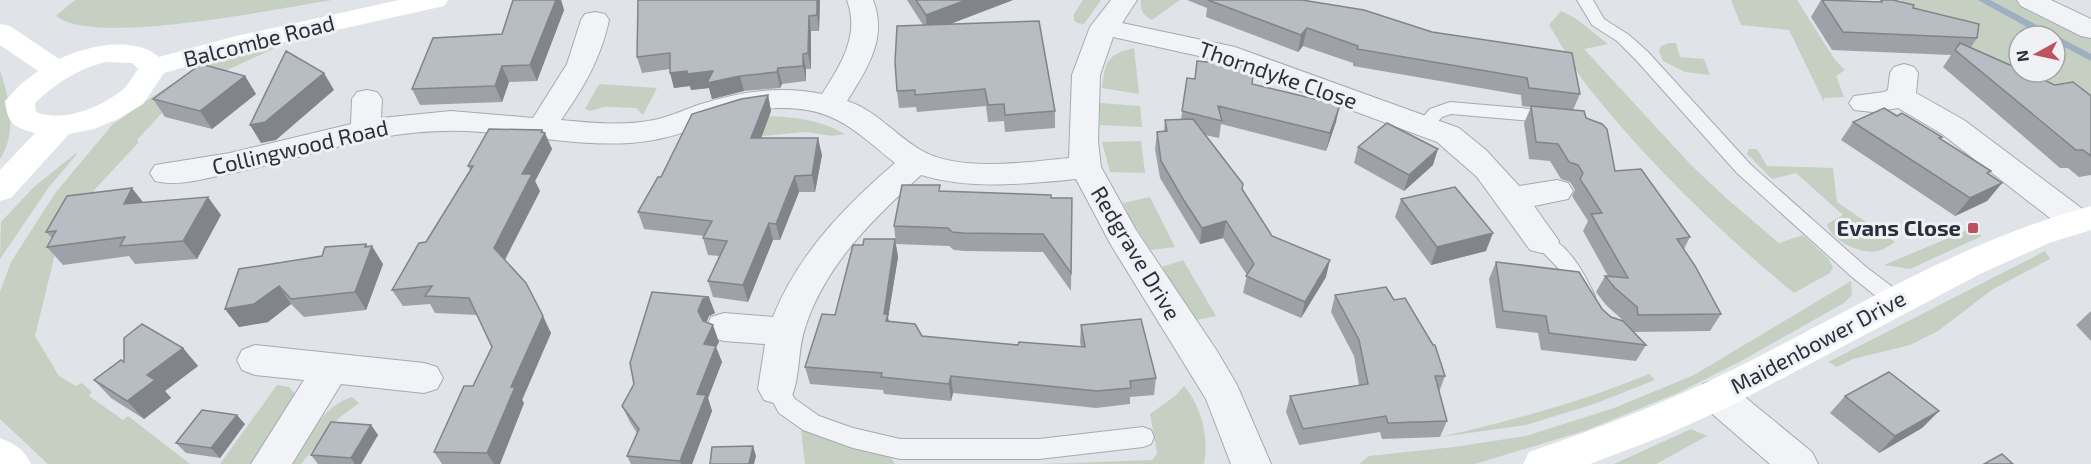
<svg xmlns="http://www.w3.org/2000/svg" width="2091" height="464" font-family="'Exo 2',sans-serif">
  <rect width="100%" height="100%" fill="#e0e3e7"/>
  <!-- green -->
  <path fill="#c5d0c2" d="M75,0H332C280,8 93,47 56,16Z
    M1083,0H1101L1084,24L1077,23L1074,20V14Z
    M1141,0H1180L1152,20C1143,15 1140,11 1141,0Z
    M1731,0H1797L1835,60L1845,70L1836,76L1844,97L1824,98V102L1789,30L1741,25Z
    M1900,0H2015L2051,15L2091,38V98L2027,72H2055V36H2019V69C1983,54 1925,28 1900,0Z
    M1561,11L1575,18L1608,44L1584,49L1691,165L1726,198L1779,243L1803,235L1828,258L1833,267L1830,273L1794,293C1718,231 1649,163 1588,87C1573,68 1562,45 1549,25Z
    M1669,43H1676L1680,57L1704,59L1710,75L1685,72L1663,61L1659,51L1661,46Z
    M273,47V49L182,91L137,140L139,142L96,188L55,254L35,336L59,376L76,386L82,383L92,392L89,396L123,420L128,416L190,464H48L0,419V292L11,262L56,192L112,125L152,97L188,73L221,60Z
    M1134,48L1139,94L1102,88C1105,62 1107,54 1134,48Z
    M0,71C10,99 17,133 0,159Z
    M599,84L657,88L643,115L636,108C626,108 614,106 604,107C596,108 593,113 585,109Z
    M1100,103L1140,106L1142,127L1100,125Z
    M768,116C795,117 821,120 845,134L832,136L806,132L762,136Z
    M1141,141L1145,173L1110,172L1102,142Z
    M1749,149H1757L1767,166L1833,168L1837,202L1895,242C1890,245 1884,250 1878,251C1862,255 1831,241 1827,224L1843,215L1796,173L1772,179L1747,154Z
    M76,153L77,154L49,187L0,259L1,222L34,187Z
    M1150,197L1175,247L1151,250L1130,219L1123,203Z
    M1970,229L1982,236L1910,269L1884,265Z
    M2045,251L2050,259L1993,289L1938,331L1910,345L1853,359L1837,367L1828,362Z
    M1183,260L1216,316L1196,320L1162,267Z
    M1851,281L1852,295L1844,303L1743,360L1678,393L1587,430L1475,464H1359L1369,456L1454,447L1526,436L1614,408L1694,375Z
    M1649,374L1655,380L1594,404L1526,425L1440,437C1511,421 1581,402 1649,374Z
    M277,385L289,387L295,394L268,445L250,464H220Z
    M1184,386C1202,407 1209,438 1204,464H1041L1153,460L1157,453L1150,414L1175,396Z
    M352,397L359,403L339,418L301,464H290C305,442 324,404 352,397Z
    M804,427L856,449L890,456L895,464H805L801,430Z
    M1691,429L1707,436L1656,464H1614Z"/>
  <g fill="none" stroke-linecap="round" stroke-linejoin="round">
    <!-- stream -->
    <path fill="#9fafc3" fill-rule="evenodd" d="M1978,0H1990L2091,54V61L2055,42V36H2043Z"/>
    <defs>
      <path id="lane" d="M1577,0H1593L1604,19L1629,35L1648,52L1751,165L1866,267L1902,294L1905,300L1902,306L1895,308L1888,306L1852,277L1737,173L1636,60L1617,41L1592,25Z
        M1450,102L1554,111L1560,113L1563,117L1560,121L1554,123L1451,114L1442,117L1431,129H1419L1416,125L1430,109Z
        M1542,234C1568,242 1584,273 1595,296L1592,302L1585,304L1578,302L1560,270L1532,241L1535,236Z
        M777,380L785,383L795,399L819,416L853,428L900,439H1039L1143,427L1151,430L1154,437L1151,444L1143,447L1039,459H900L853,448L803,430L779,413L766,389L769,383Z"/>
      <path id="street" d="M847,0H873C888,38 867,69 847,101C876,110 894,134 919,149C957,173 1026,162 1069,158L1072,75L1090,27L1111,0H1137L1122,23L1235,47L1459,128L1486,150L1519,186L1557,180L1568,183L1573,191L1568,199L1534,206L1559,241L1554,250L1542,253L1530,250L1477,177L1437,142L1217,60L1113,37L1100,75L1098,141L1101,167L1136,230L1217,351L1237,385L1271,464H1231L1206,399L1111,245L1076,179C1024,184 971,190 921,175C873,219 825,265 805,328C797,351 801,378 790,400L777,404L764,400L758,389L765,344L724,341L711,337L706,327L711,317L724,313L773,317C798,254 845,206 895,163C867,141 844,116 807,110C743,100 707,132 648,141C593,149 536,136 481,132C446,129 411,132 377,138C322,149 268,167 213,177C194,181 174,186 155,181L150,173L155,165L230,153L351,124L352,99L357,92L367,90L377,92L382,99L381,118L451,111L533,118L567,64L581,20L585,14L595,12L605,14L609,20C601,58 583,89 561,120C592,123 624,126 654,120C669,117 684,110 698,105C739,92 780,85 822,94C841,65 860,35 847,0Z
        M2017,0H2051L2091,19V38L2081,36L2021,6Z
        M1904,64L1914,67L1918,73L1916,93L1964,120L2088,213L2091,219L2088,229L2076,233L2064,229L1942,134L1898,108L1873,112L1854,110L1849,103L1854,96L1884,92L1888,90L1890,73L1894,67Z
        M255,345L424,363L437,367L443,378L437,389L424,393L341,384L292,464H251L304,380L255,375L242,370L237,360L242,350Z
        M1716,380L1729,384L1812,452L1818,464H1770L1703,406L1697,395L1703,384Z"/>
    </defs>
    <!-- lane casing -->
    <use href="#lane" stroke="#a6aab1" stroke-width="2"/>
    <!-- street casing -->
    <use href="#street" stroke="#a6aab1" stroke-width="2"/>
    <!-- lane -->
    <use href="#lane" fill="#f2f3f6" fill-rule="evenodd"/>
    <!-- street -->
    <use href="#street" fill="#f2f3f6" fill-rule="evenodd"/>
    <!-- secondary -->
    <path fill="#fff" fill-rule="evenodd" d="M399,0H448L444,6L238,52L164,73L143,104L118,119L94,129L69,134L11,198L0,201V170L35,133C13,127 8,124 5,101L21,84L38,71L0,45V24L10,26L59,59C86,46 134,35 159,57L232,37ZM106,62L132,63L138,69C133,76 128,86 121,91C99,108 63,123 36,112L35,103C55,84 79,68 106,62Z
      M2091,206V230L2049,243L1980,274L1730,406L1666,435L1590,464H1523L1529,452C1598,428 1666,403 1732,370C1849,312 1963,240 2091,206Z
      M0,438C15,444 24,449 31,464H0Z"/>
  </g>
  <!-- wall -->
  <path fill="#9ea2a8" d="M513,0H561L564,10L537,81L509,82L502,102L420,105L412,89L502,34Z
    M638,0H820L819,31H811V69H806V81L782,84L780,88L744,91L712,99L709,88L691,90L690,86L674,88L670,69L642,73L637,57Z
    M907,0H1013L949,24L1055,111V128L1005,132L1004,121L988,122L986,106L917,112L916,107L899,108L897,91L923,25Z
    M1187,0H1302L1580,94L1573,110L1586,118L1615,171L1690,237L1684,249L1721,314L1710,331L1634,332L1646,345L1636,361L1541,350L1538,333L1496,328L1489,279L1496,262L1602,309L1611,317L1628,326L1627,324L1606,305L1596,292L1605,276H1608L1583,231L1588,221L1572,196L1575,190L1570,182L1561,179L1550,161L1529,159L1524,123L1531,107L1522,106L1521,95L1353,66V63L1303,46L1298,52L1206,17L1207,8Z
    M1821,0L1879,2L1880,0H1893L1913,8L1977,38L1971,47L2055,85L2091,96V175L2079,177L2068,168H2060L1943,67L1951,55L1832,50L1811,17Z
    M245,76L256,94L212,129L165,117L153,99Z
    M1187,78L1252,84L1336,122L1326,151L1221,124L1219,138L1205,135L1272,236L1326,277L1301,318L1243,293L1247,275L1223,238L1200,244L1160,178L1155,149L1157,132L1164,131L1165,120H1181Z
    M768,95L771,111L761,138L822,155L815,192H799L780,240H773L748,302L713,297L708,281L719,256L708,255L703,238L705,236L644,229L638,212Z
    M1897,116L1941,139L2002,183L1987,201L1955,216L1841,140L1853,122Z
    M543,133L552,149L535,181L540,191L505,260L551,333L522,400L524,403L500,464H442L434,452L473,386L492,347L477,315L435,313L430,304L403,306L392,290L426,242L470,170L468,166Z
    M1358,147L1433,165L1404,191L1354,163Z
    M941,191L1051,198H1072L1071,291L1043,252L964,251L954,250L949,246L896,244L894,226Z
    M1401,199L1486,251L1431,265L1395,217Z
    M143,202L221,215L197,259L135,264L129,256L63,265L47,247L52,238L46,232Z
    M895,239L898,257L888,318L889,321L922,336L1018,345L1081,347L1080,342L1081,325L1156,378L1154,395L1130,397V404L1096,408L953,393L951,401L884,394L883,390L810,384L805,367L835,315L863,245Z
    M368,247L383,264L366,310L304,317L291,304L268,322L239,327L225,309L322,256Z
    M652,292L715,313L709,316L706,322L719,342L716,347L722,362L708,398L712,411L692,464H631L627,456L637,433L630,422L622,406L634,384Z
    M1335,295L1394,300L1445,376L1439,392L1447,421L1440,437L1382,439L1380,432L1299,445L1286,412L1290,396L1359,385L1354,356L1331,312Z
    M2091,311V341L2076,325Z
    M183,348L198,366L165,391L171,398L144,419L111,398L94,380L124,362Z
    M1845,396L1939,411L1922,428L1879,453L1830,413Z
    M245,424L220,458L186,453L176,443Z
    M371,425L378,435L361,464H318L311,455Z"/>
  <!-- shaded-wall -->
  <path fill="#818488" d="M556,0H561L564,10L537,81L530,65Z
    M817,0H820L819,31L817,15Z
    M966,0H1013L927,33L926,15Z
    M809,16L811,31V69L808,53Z
    M1307,28L1303,46L1298,52L1301,35Z
    M803,54L806,69V81L803,66Z
    M502,66L509,82L502,102L495,86Z
    M778,68L782,84L780,88L777,72Z
    M687,71H713L740,76L744,91L712,99L709,88L691,90L690,86L674,88L670,73Z
    M324,73L334,90L276,140L261,143L250,125Z
    M245,76L256,94L212,129L200,111Z
    M768,95L771,111L755,155L751,138Z
    M1340,105L1336,122L1326,151L1330,133Z
    M542,130L544,134L545,133L552,149L535,181L540,191L502,265L494,248L522,174Z
    M818,138L822,155L815,192L812,175Z
    M1438,149L1433,165L1404,191L1409,175Z
    M795,176L799,192L780,240L776,224Z
    M2002,183L1987,201L1955,216L1970,198Z
    M132,188L146,206L124,204Z
    M208,197L221,215L197,259L183,241Z
    M1226,221L1223,238L1200,244L1202,228Z
    M769,223L773,240L748,302L743,285Z
    M1493,233L1486,251L1431,265L1437,247Z
    M895,239L898,257L888,318L890,331L884,314Z
    M366,244L370,250L372,246L383,264L366,310L355,292Z
    M1330,260L1326,277L1301,318L1305,302Z
    M279,286L291,304L268,322L239,327L225,309Z
    M709,297L715,313L709,316L704,328L698,311L703,299Z
    M543,316L551,333L522,400L524,403L500,464H494L487,453L511,387Z
    M713,325L719,342L716,347L722,362L708,398L712,411L692,464H681L680,461L697,394L704,344Z
    M183,348L198,366L165,391L171,398L144,419L127,401L147,375Z
    M951,376L953,393L951,401L949,384Z
    M1939,411L1922,428L1879,453L1895,436Z
    M237,415L245,424L220,458L211,448Z
    M371,425L378,435L361,464H355L351,458Z
    M753,446L756,456L754,464H749Z"/>
  <!-- building -->
  <path fill="#b8bcc3" stroke="#818488" stroke-width="1.5" d="M513,0H556L530,65L502,66L495,86L412,89L433,38L502,34Z
    M638,0H817V15L809,16L808,53L803,54V66L778,68L777,72L740,76L707,83L713,71L687,74V71L670,73V53L637,57Z
    M916,0H966L926,15Z
    M1208,0H1302L1364,10L1432,32L1572,53L1580,94L1529,88L1527,78L1357,49L1358,46L1307,28L1301,35Z
    M1822,0L1882,2V0H1893L1914,5L1913,8L1979,24L1977,38L1843,32Z
    M1039,21L1055,111L1005,115L1004,104L988,105L985,89L915,95V90L897,91L895,62L897,26Z
    M1960,43L2019,69V72H2026L2055,85L2073,82L2091,96V156L2083,150H2076L1955,50Z
    M286,51L324,73L265,122L250,125Z
    M1197,61L1254,67L1252,84L1340,105L1330,133L1218,106L1222,121L1182,111L1187,78L1195,79Z
    M201,64L245,76L200,111L153,99Z
    M768,95L751,138H818L812,175L795,176L776,224L769,223L743,285L708,281L727,241L703,238L712,221L638,212L658,177H661L692,114L741,99Z
    M1531,106L1584,111L1586,118L1602,124L1607,129L1615,171L1641,169L1690,237L1677,239L1695,266L1721,314L1638,315L1637,307L1615,288L1605,276L1628,278L1591,214L1602,213L1580,179L1583,173L1578,165L1569,162L1558,144L1536,142Z
    M1884,108L1897,116L1902,113L1942,137L1939,138L1991,171L1987,173L2002,183L1970,198L1853,122Z
    M1193,119L1243,184L1242,189L1272,236L1330,260L1305,302L1246,276L1254,264L1226,221L1202,228L1183,199L1161,161L1157,132L1167,131L1165,120Z
    M1387,123L1438,149L1409,175L1358,147Z
    M489,129L542,130L541,132L545,133L522,174H532L494,248L526,283L543,316L511,387H515L487,453L434,452L464,386H473L492,347L469,298L425,296L432,286L392,290L419,243L426,242L473,166H468Z
    M902,185H940L939,191L1051,195V198H1072L1071,273L1043,234L963,233L952,232L948,228L894,226Z
    M1455,187L1493,233L1437,247L1401,199Z
    M132,188L124,204L208,197L183,241L120,246L125,237L47,247L56,231L46,232L67,196Z
    M864,239H895L884,314H888L886,321L915,324L922,336L1018,345L1019,342L1085,347L1081,325L1141,319L1156,378L1130,381L1131,388L1097,391L951,376L949,384L881,377L882,373L805,367L822,314L835,315L853,245H863Z
    M366,244L365,247L372,246L355,292L291,299L279,286L254,304L225,309L239,269L322,256L325,247Z
    M1496,262L1579,272L1602,309L1611,317L1623,321L1646,345L1549,333L1546,316L1503,311Z
    M1386,287L1394,300L1405,298L1433,345H1435L1445,376H1435L1447,421L1388,423L1386,416L1303,429L1290,396L1368,384L1359,340L1335,295Z
    M652,292L709,297L703,299L698,311L703,321L713,325L704,344L716,346L697,394L706,395L680,461L627,456L639,429L622,406L634,384L630,363Z
    M142,324L183,348L147,375L155,380L127,401L94,380L121,360L124,362V338Z
    M1889,372L1939,411L1895,436L1845,396Z
    M202,410L237,415L211,448L176,443Z
    M331,422L371,425L351,458L311,455Z
    M753,446L749,464H710L712,447Z
    M2002,454L2013,464H1984Z"/>
  <!-- markers -->
  <rect fill="#be535f" stroke="#eff1f5" stroke-width="2" x="1967" y="222" width="12" height="12" rx="3"/>
  <g text-anchor="middle" stroke-width="6" stroke-linejoin="round" paint-order="stroke">
    <!-- street labels -->
    <g font-size="22" fill="#2b303d" stroke="#eff1f5">
      <text transform="translate(259 41) rotate(-14)" y="8">Balcombe Road</text>
      <text transform="translate(1278 75) rotate(19)" y="8">Thorndyke Close</text>
      <text transform="translate(300 147) rotate(-13)" y="8">Collingwood Road</text>
      <text transform="translate(1136 253) rotate(59)" y="8">Redgrave Drive</text>
      <text transform="translate(1818 342) rotate(-28)" y="8">Maidenbower Drive</text>
    </g>
    <!-- poi labels -->
    <g font-size="22" font-weight="bold" fill="#2b303d" stroke="#eff1f5" text-anchor="end">
      <text x="1961" y="236">Evans Close</text>
    </g>
  </g>
  <!-- north arrow -->
  <g transform="translate(2037 54) rotate(262)"><circle r="28" fill="#eff1f5" stroke="#a1a4ab" stroke-width="1.5"/>
  <path d="M0-4.5L10 22L0 15L-10 22Z" fill="#be535f"/>
  <text y="-9" font-size="16" font-weight="bold" text-anchor="middle" fill="#2b303d">N</text>
  </g>
</svg>
